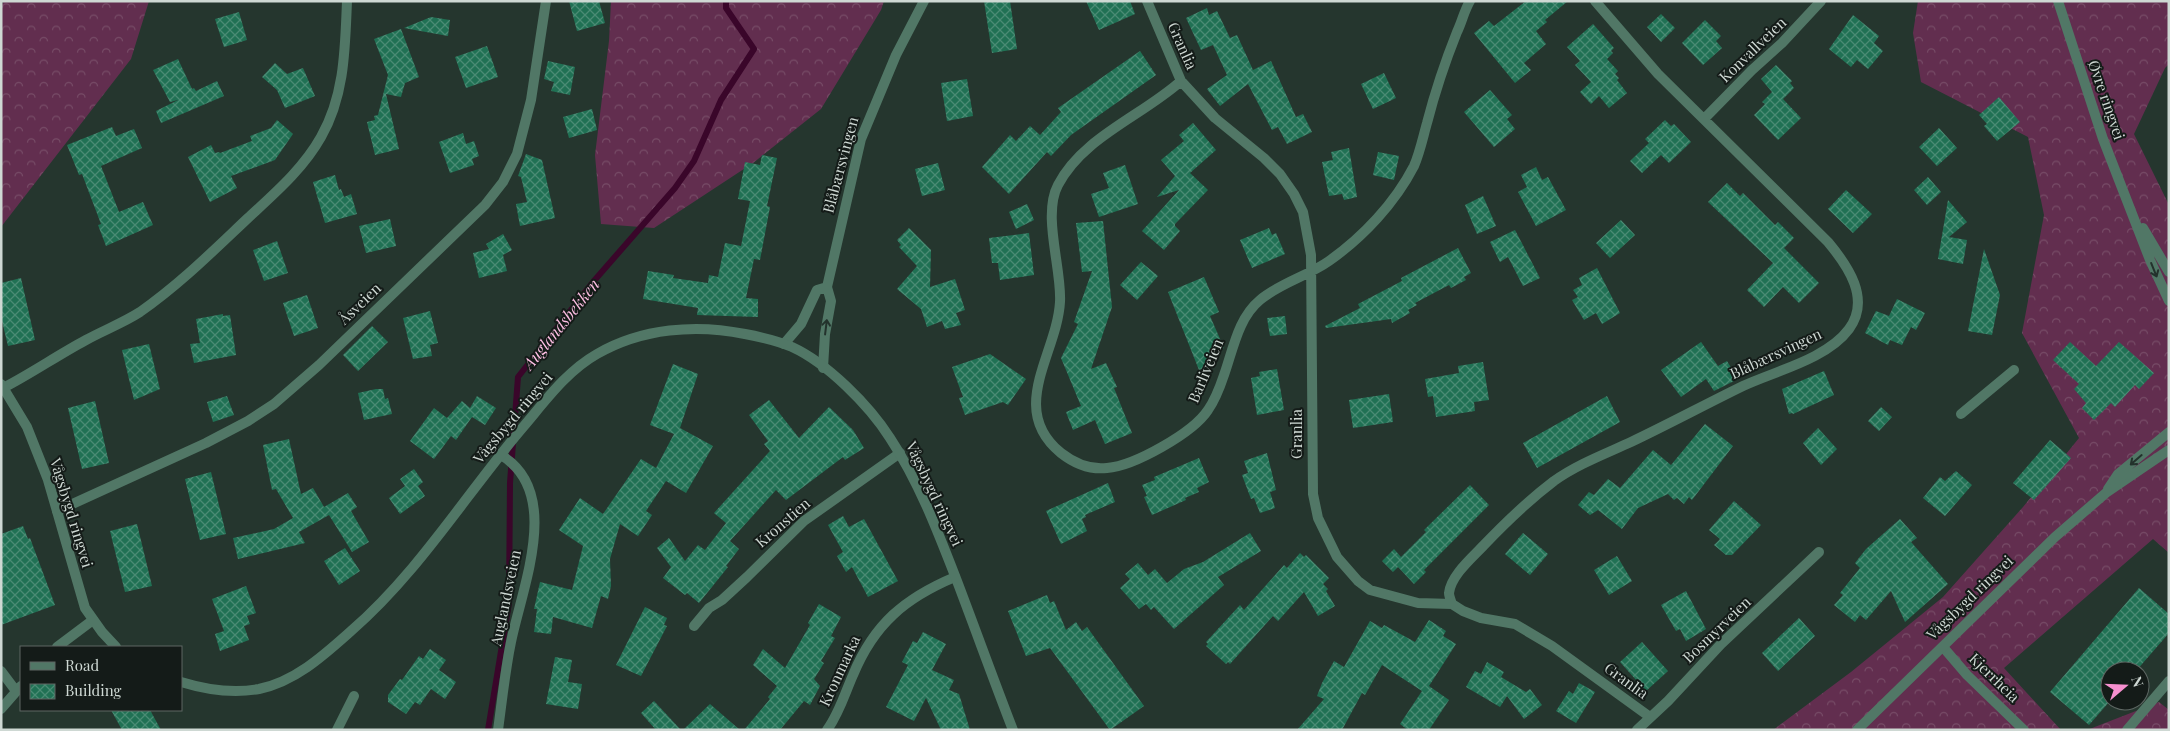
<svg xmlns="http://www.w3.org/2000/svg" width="2170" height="731" font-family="'Playfair Display',serif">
  <defs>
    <pattern id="forest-crowns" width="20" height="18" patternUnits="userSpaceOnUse" patternTransform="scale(1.25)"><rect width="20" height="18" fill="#622e4f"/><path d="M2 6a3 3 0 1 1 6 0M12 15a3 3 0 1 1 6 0" fill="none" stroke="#774c67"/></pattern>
    <pattern id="building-cross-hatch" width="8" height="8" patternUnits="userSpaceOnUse" patternTransform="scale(1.25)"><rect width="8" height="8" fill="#207154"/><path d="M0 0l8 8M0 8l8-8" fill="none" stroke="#4a8b74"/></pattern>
  </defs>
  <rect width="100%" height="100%" fill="#25362e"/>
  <!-- forest -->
  <path fill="url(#forest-crowns)" d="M4,1H149L131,59L1,227V6Z
    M611,1H884L881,10L821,109L753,163L654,228L601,224L595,155L609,41Z
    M1918,1H2169V64L2165,68L2134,134L2169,205V553L2153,539L2004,668L2061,730H1773L1851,672L1943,597L2023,507L2079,438L2022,333L2044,215L2028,137L1921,82L1913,33Z
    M2159,702L2169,710V730H2087Z"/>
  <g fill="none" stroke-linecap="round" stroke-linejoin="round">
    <!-- stream -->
    <path stroke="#3a062a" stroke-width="6" d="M488,730L509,603L510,483L518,377L593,282L675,188L694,161L721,100L754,49L726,8V1"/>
  </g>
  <!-- building -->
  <path fill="url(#building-cross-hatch)" d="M569,1H599L605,23L577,31Z
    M984,1H1010L1017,49L992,53Z
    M1086,1H1130L1135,14L1099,30Z
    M1526,1H1568L1545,20L1547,22L1536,31L1546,44L1524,63L1531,70L1515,83L1474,33L1489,21L1494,26Z
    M1207,8L1209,15L1217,11L1230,38L1237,35L1253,70L1271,61L1296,117L1303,114L1312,132L1287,144L1278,127L1272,130L1248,84L1220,106L1207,89L1227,75L1213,45L1201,50L1186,18Z
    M239,12L247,40L224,47L215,19Z
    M1661,14L1675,28L1661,42L1647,27Z
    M1853,15L1879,36L1874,43L1883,51L1868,69L1857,60L1851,67L1829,49Z
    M431,17L450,20L448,36L404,28Z
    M1705,20L1721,36L1716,41L1722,48L1703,65L1682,43Z
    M1593,24L1614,48L1611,51L1613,53L1607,59L1618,71L1615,74L1619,78L1617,80L1627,93L1609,108L1599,96L1591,104L1580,92L1591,82L1575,65L1580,61L1567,47Z
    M401,29L419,77L405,83L401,97L386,94L399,149L375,155L367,122L375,120L374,116L378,115L388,75L374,39Z
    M487,46L498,77L466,88L455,57Z
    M1140,51L1156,75L1071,135L1051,156L1047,152L1009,194L982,167L1010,135L1016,141L1030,126L1040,135L1061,112L1058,108Z
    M178,59L192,89L194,88L196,91L217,81L224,96L161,123L156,111L178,100L170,102L153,70Z
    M548,61L575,67L570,95L551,91L554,82L544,79Z
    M275,63L287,74L303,68L315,96L285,108L277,90L262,77Z
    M1776,65L1792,81L1790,83L1794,88L1783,99L1801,118L1778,140L1754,115L1765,104L1762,102L1772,92L1761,79Z
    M1384,73L1396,98L1373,109L1361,84Z
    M967,79L973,116L947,121L941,83Z
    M1490,90L1512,115L1507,119L1515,129L1494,147L1464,112Z
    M1999,97L2020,122L1997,141L1984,126L1987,124L1979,115Z
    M592,109L597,130L569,138L563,117Z
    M277,120L293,134L275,160L231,176L237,188L210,202L188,157L211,145L215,153L219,152L220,153L252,141L250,136L271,128Z
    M1665,120L1671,126L1674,124L1691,142L1669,163L1661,155L1642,173L1630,161L1649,143L1645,139Z
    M1193,123L1216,150L1190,173L1208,190L1175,224V226L1180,231L1164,250L1142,231L1179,190L1157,197L1175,176L1161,160L1184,141L1179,135Z
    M112,127L116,136L134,129L142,148L101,166L119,212L143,202L153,225L106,246L98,225L101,224L82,174L79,175L67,145Z
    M1939,128L1957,148L1937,166L1919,147Z
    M463,133L466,144L474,141L479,156L472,159L474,165L450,173L439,142Z
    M1349,148L1357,197L1344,200L1342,194L1329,196L1322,162L1333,160L1331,152Z
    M1378,152L1399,156L1394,180L1373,175Z
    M526,154L542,160L555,218L520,226L516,204L527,202L521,177L518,176Z
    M762,155L777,158L767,206L770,207L760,260L754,259L746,298L758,299V317L697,315L698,308L643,299L648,271L674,275L673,278L708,283L709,275L718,277L725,243L741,246L750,201L738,199L745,162L760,165Z
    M938,163L945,190L922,196L915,169Z
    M1125,165L1138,204L1099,217L1091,194L1109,188L1103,173Z
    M1536,167L1542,180L1548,177L1566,210L1536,226L1518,192L1527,187L1521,175Z
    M335,175L339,190L341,189L344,197L351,194L357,214L325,223L313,182Z
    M1928,177L1941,192L1927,205L1914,190Z
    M1727,183L1740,196L1743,193L1775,225L1778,222L1794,238L1784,248L1819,283L1799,303L1783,287L1764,307L1747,290L1773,263L1708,202Z
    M1846,190L1872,214L1853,233L1828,209Z
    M1483,196L1496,226L1477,234L1465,205Z
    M1948,200L1967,222L1949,237L1967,240L1963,264L1938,259Z
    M1027,204L1034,220L1016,229L1009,212Z
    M390,219L396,246L366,253L359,226Z
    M1621,220L1635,235L1610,258L1596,243Z
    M1103,221L1112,307L1091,369L1106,363L1117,387L1114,388L1132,433L1105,444L1095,420L1073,430L1066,412L1081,406L1061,358L1078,324L1074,322L1092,271L1082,272L1076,223Z
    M909,228L931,250L930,287L955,279L965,310L956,313L961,325L945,329L942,321L927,327L921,309L897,289L917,266L899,247L901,245L897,240Z
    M1269,228L1272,235L1276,233L1285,254L1252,268L1240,240Z
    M1515,230L1540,278L1523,286L1508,257L1500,262L1490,242Z
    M1029,233L1034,275L1000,280L998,263H992L989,238Z
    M503,234L512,250L503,255L507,271L479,278L473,253L489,249L486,244Z
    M277,241L288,273L264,281L253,250Z
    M1458,248L1471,273L1464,277L1466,280L1451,288L1449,285L1415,303L1417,305L1408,310L1410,313L1392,323L1391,319L1326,328L1325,326L1360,308L1358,304L1402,281L1401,278Z
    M1984,249L2000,295L1992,335L1968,331Z
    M1141,262L1158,276L1137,300L1120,285Z
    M1597,268L1620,313L1602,324L1596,313L1584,320L1572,300L1578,297L1573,290L1582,285L1579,278Z
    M1204,277L1219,312L1210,316L1224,348L1212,353L1216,363L1199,370L1168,292Z
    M21,278L35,340L8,346L1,317V283Z
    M307,295L318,328L294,336L283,303Z
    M1897,299L1925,313L1916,330L1911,327L1902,345L1890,340L1888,345L1865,333L1876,311L1889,316Z
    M430,311L438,343L430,345L432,356L413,359L403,318Z
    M223,314V316L230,315L236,355L194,363L190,344L200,343L196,319Z
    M1285,316L1287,334L1270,336L1267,318Z
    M372,326L388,342L358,371L343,355Z
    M1701,342L1718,366L1727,361L1738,379L1714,391L1706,379L1681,397L1661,370Z
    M2070,342L2096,366L2119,342L2154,373L2139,389L2135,385L2115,407L2111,403L2094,420L2082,408L2086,403L2074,389L2079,384L2053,360Z
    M149,344L160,389L134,400L122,350Z
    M990,354L1026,379L1008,405L1003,402L965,415L959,398L963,397L952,367Z
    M1483,362L1489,400L1474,402L1475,411L1436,417L1433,396L1428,397L1425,379L1459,373L1458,366Z
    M673,364L698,374L680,428L713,446L686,493L666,481L646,511L652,515L638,536L620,524L610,559L611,586L608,599L601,596L592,628L553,617L551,634L534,632L537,609H534L540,582L572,590L583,546L559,530L580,498L603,514L641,459L656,468L674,434L650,425Z
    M1277,369L1284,410L1257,415L1251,378L1260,376L1259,372Z
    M1824,371L1834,395L1793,414L1792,413L1789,414L1782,389Z
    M376,389H383L385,399L388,398L392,414L364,420L358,393Z
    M1389,394L1393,422L1353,428L1349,400Z
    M227,396L234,415L213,422L207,402Z
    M477,396L496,408L485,425L472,417L456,440L451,436L434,459L410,441L434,408L447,418L462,401L470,408Z
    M1607,396L1620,422L1537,468L1523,443Z
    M769,400L799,438L829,407L853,430L864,448L845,460L843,457L786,500L776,490L730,541L739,549L726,566L728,567L699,603L687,593L685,595L663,578L671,567L657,548L669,538L685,561L698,545L705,550L726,523L714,513L770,451L764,444L768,441L749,415Z
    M95,401L109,463L82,469L68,408Z
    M1881,407L1892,417L1879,431L1868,421Z
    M1705,424L1733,446L1692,500L1689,497L1684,504L1677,498L1674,500L1668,494L1638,508L1622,529L1598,510L1590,515L1578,505L1589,492L1594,495L1608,479L1620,488L1653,450L1671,465Z
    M1818,428L1837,449L1821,465L1803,443Z
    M289,439L301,494L313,488L324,507L348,493L357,507L351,511L369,542L352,552L329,515L299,532L305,543L238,559L233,538L274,529L293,518L276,489L272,490L263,445Z
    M2050,440L2071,458L2034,500L2013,483Z
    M1267,453L1276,490L1270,492L1275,508L1260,513L1254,498L1251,499L1242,475L1248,473L1244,461Z
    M1199,458L1209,482L1197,488L1199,492L1185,498L1186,500L1152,515L1144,497L1147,496L1142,485L1155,480L1154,477Z
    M414,469L423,482L418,486L425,496L400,514L389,498L405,486L400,479Z
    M1956,471L1972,485L1945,516L1923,498L1940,477L1945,481Z
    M211,472L226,534L200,540L185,479Z
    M1108,483L1115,502L1085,515L1086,517L1082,519L1087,531L1061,544L1046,511Z
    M1470,485L1489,505L1424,570L1426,572L1414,584L1398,567L1393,572L1382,561L1394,549L1401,557L1426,532L1424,530Z
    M1734,501L1761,525L1732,555H1726L1714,545L1720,539L1709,530Z
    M843,516L849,527L864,519L898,581L868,597L852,567L846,572L837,556L843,552L828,525Z
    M1900,519L1917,538L1911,542L1948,584L1905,622L1891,591L1866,620L1860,615L1855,622L1834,605L1843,595L1840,593L1860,568L1855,563L1866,549Z
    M137,524L152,586L125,592L110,531Z
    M23,526L28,539L30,538L55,605L1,625V534Z
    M1250,533L1261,551L1218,577L1224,585L1174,629L1154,607L1151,610L1146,604L1139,609L1120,588L1130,579L1125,574L1138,563L1148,575L1155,569L1167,583L1184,569L1203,562Z
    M1523,533L1548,554L1530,575L1505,554Z
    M345,548L360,571L339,585L324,561Z
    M1300,553L1304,557L1306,555L1329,578L1323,584L1328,589L1326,591L1335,606L1318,616L1304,592L1278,621L1273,616L1230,664L1228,662L1226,664L1206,646L1208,644L1206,642L1240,605L1244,610L1284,565L1287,568Z
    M1617,556L1632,581L1609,595L1594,570Z
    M246,586L256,613L247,616L250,624L244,626L249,640L220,651L215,634L224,631L212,599Z
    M2139,588L2169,614V633L2136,671H2110V701L2089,725L2050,692Z
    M1686,591L1706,629L1686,641L1680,629L1676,631L1661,605Z
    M1047,595L1050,603L1054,601L1066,630L1076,622L1082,631L1087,627L1144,706L1110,730L1050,648L1026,656L1008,611Z
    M819,604L841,617L831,636L835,638L821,661L824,663L814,679L820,686L810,705L804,701L780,730H744L770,699L768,697L777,686L753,665L763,649L785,668L810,625L808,623Z
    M645,607L667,618L664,625L667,626L641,676L616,665Z
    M1799,618L1815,636L1778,671L1762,653Z
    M1429,620L1446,631L1443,636L1456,644L1429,686L1449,700L1429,730H1408L1400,724L1422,691L1382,665L1365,695L1362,693L1342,730H1297L1324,699L1317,696L1322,683L1334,661L1344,667L1370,621L1382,628L1384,625L1415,642Z
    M923,632L946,644L932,670L954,680L949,690L959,694L970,730H941L926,698L914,721L886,707L908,665L902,662L913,641L917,643Z
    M1642,642L1668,671L1646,691L1620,662Z
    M430,649L446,660L439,670L456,682L445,699L431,689L420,705L415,702L406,714L388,702V695L400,679L402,680L419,656L423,659Z
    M555,657L572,660L568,682L582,684L578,709L546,704Z
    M1487,662L1504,672L1501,677L1526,692L1530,689L1542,705L1524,719L1507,696L1500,707L1466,687L1475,671L1481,674Z
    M1579,683L1595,692L1576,723L1556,711L1569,691L1573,694Z
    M654,701L681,730H656L641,713Z
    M710,704L740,730H683Z
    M111,710H150L161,730H122Z"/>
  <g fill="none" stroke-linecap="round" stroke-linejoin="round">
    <!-- minor -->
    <path stroke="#517766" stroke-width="10" d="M1147,1L1181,81L1215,118L1264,158L1280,174L1294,194L1303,212L1311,255L1313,494L1318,518L1337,557L1358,581L1370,590L1418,603L1452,604L1463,611L1481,618L1515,624L1552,646L1650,717
      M1181,81C1142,116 1083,137 1058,185C1042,215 1062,269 1060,302C1057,354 1007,409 1061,453C1075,464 1089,470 1107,468C1134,466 1193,433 1208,410C1215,400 1220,387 1224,375C1233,350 1238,318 1260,300C1280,283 1308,276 1329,261C1363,237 1395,203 1414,166C1420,152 1423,137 1427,123C1435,92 1445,62 1457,32C1462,22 1464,11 1470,1
      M1704,119L1752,70L1782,43L1821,1
      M784,344L801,324L817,290L827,287
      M823,368L825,334L831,301L827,287L861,139L896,55L924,1
      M5,387C32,373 58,355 86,340C104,330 123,323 140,312C180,284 213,251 248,218C275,193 303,169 321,137C345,95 345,48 347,1
      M1961,414L2014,370
      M57,511L206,443L248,421L274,404L319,365L485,205L503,182L517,154L531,100L546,1
      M1452,604C1451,601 1449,596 1449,593C1451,575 1473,557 1484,545C1506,522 1529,500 1554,481C1578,464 1605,454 1631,442C1669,424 1706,404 1743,386C1775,371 1827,359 1849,329C1871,299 1848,266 1828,242L1658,74L1595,1
      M694,626L709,608L722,600L747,577L804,521L900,453
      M57,647L93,620
      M1943,647L1967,675L2024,730
      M1,671L16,691
      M1,709L21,686
      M337,730L354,696
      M498,730C502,701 505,671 511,642C522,587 564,490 499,454
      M827,730C839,714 845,693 853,675C874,624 905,598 955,577
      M1637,730L1668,701L1721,644L1819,552
      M2127,730L2169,681"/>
    <!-- tertiary -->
    <path stroke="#517766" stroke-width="10" d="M2058,1L2103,139L2150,260L2169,301
      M2143,228L2169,272
      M1,384L27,427L48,480L85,608L102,632L116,647
      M2108,489L2118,474L2169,432
      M181,682C207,690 232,694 259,689C296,681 324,655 351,631C419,572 466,494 524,426C546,400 567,371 597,354C642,328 696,324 745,334C761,337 778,341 792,347C827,363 869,405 890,438C919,482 938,532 957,581C976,631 994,681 1013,730
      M1857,730L2055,537L2107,492L2169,450"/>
  </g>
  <!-- one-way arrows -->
  <defs><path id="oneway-shaft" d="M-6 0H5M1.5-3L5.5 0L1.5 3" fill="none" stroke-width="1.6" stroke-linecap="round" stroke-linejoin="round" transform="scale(1.25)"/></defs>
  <g stroke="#23322c">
    <use href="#oneway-shaft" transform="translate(2154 270) rotate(68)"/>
    <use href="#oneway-shaft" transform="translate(826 327) rotate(-83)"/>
    <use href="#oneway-shaft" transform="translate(2136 460) rotate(139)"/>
  </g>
  <g text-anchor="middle" stroke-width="4" stroke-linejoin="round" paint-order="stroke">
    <!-- street labels -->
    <g font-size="15" fill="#ced8d3" stroke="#141b18">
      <text transform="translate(1182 46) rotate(66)" y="5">Granlia</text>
      <text transform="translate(1753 50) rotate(-44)" y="5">Konvallveien</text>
      <text transform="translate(2106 100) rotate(71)" y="5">Øvre ringvei</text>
      <text transform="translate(841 165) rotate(-75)" y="5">Blåbærsvingen</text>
      <text transform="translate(360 304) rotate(-44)" y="5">Åsveien</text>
      <text transform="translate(1776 354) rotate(-25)" y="5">Blåbærsvingen</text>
      <text transform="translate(1206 371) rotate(-67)" y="5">Barliveien</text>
      <text transform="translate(513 418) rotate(-50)" y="5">Vågsbygd ringvei</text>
      <text transform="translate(1297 434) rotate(-90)" y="5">Granlia</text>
      <text transform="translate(934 494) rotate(65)" y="5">Vågsbygd ringvei</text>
      <text transform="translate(71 513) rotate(73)" y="5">Vågsbygd ringvei</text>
      <text transform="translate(783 523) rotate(-41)" y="5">Kronstien</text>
      <text transform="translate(506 598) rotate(-78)" y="5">Auglandsveien</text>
      <text transform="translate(1970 598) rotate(-44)" y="5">Vågsbygd ringvei</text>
      <text transform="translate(1717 630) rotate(-44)" y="5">Bosmyrveien</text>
      <text transform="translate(840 671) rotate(-65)" y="5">Kronmarka</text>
      <text transform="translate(1994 678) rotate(44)" y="5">Kjerrheia</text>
      <text transform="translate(1626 681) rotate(36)" y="5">Granlia</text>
    </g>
    <!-- water labels -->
    <g font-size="16" font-style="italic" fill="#febfe4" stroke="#141b18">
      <text transform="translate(561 324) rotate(-51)" y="6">Auglandsbekken</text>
    </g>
  </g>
  <!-- border -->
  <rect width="2170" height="731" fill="none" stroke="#ced8d3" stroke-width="5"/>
  <!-- legend -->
  <rect x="20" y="646" width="162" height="65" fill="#141b18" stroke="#5e6763"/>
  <rect x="30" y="662" width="25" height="8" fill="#517766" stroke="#5e6763"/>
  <text x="65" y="671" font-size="15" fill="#ced8d3">Road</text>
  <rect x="30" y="684" width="25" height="15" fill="url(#building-cross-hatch)" stroke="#5e6763"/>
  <text x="65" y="696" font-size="15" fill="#ced8d3">Building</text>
  <!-- north arrow -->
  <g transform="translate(2125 686) rotate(71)"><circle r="24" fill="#141b18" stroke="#5e6763"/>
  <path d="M0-4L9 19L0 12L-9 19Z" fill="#f690cf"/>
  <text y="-8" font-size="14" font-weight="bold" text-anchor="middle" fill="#ced8d3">N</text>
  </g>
</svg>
